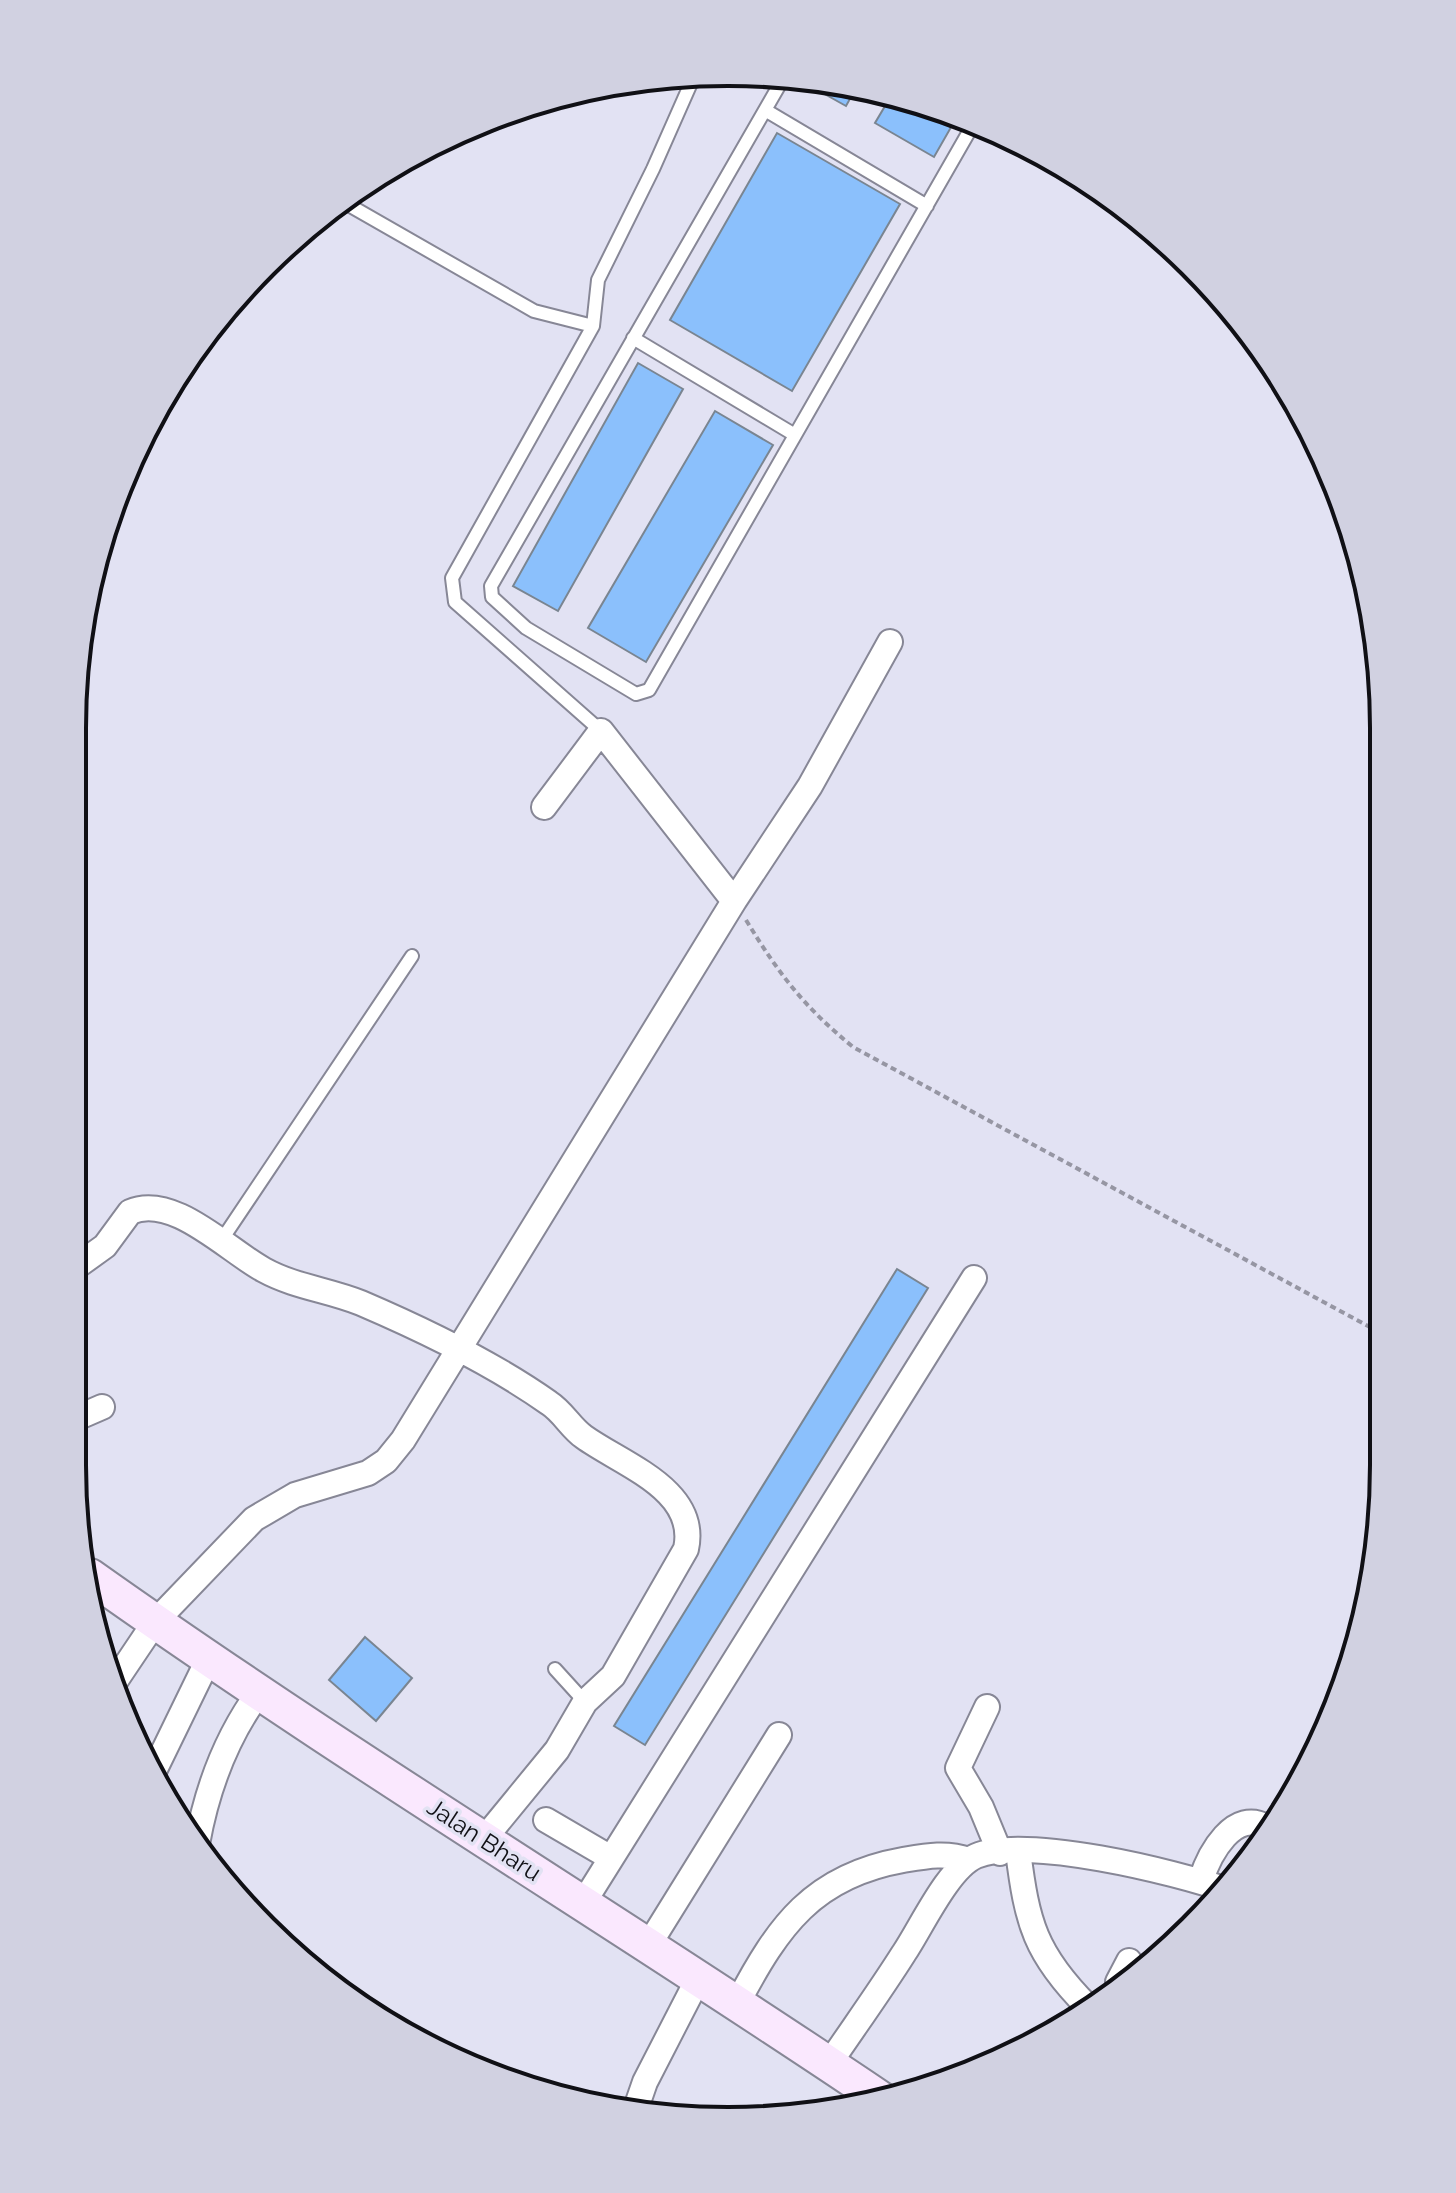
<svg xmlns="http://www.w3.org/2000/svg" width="1456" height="2193" font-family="Raleway,sans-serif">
  <rect width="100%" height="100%" fill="#e2e2f3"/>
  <!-- building -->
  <path fill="#8bc0fc" stroke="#7a8591" stroke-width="2" d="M796,78H814L856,88L846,106Z
    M891,96L939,107L958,115L934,157L875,123Z
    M777,133L900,204L792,391L670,320Z
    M638,363L683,389L558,611L513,586Z
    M715,411L773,445L646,662L588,628Z
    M897,1269L928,1288L645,1745L614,1726Z
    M365,1637L412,1678L376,1721L329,1680Z"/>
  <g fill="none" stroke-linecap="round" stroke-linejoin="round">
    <defs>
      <path id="lane" d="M784,77L491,586L492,597L526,628L636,694L649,690L974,123
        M765,110L927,206
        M340,200L534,311L593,326
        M633,338L795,435
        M601,731L455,602L452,578L593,326L598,280L653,169L695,74
        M221,1241L412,956
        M555,1669L585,1702"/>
      <path id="street" d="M544,807L601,731L734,901
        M73,1269L105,1246L130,1212C173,1193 227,1250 264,1270C295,1287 329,1290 361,1303C424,1330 494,1364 549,1403C563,1412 571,1428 584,1437C623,1465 699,1490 686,1549L613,1676L585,1702L557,1750L484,1839
        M72,1420L102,1407
        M112,1686L155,1622L254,1519L295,1495L368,1473L386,1461L403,1440L734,901L810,786L890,642
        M987,1707L958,1768L981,1807L1000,1853
        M154,1771L209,1658
        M546,1820L611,1858
        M197,1844C207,1788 226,1737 260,1691
        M1018,1851C1027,1923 1035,1954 1088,2007
        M1201,1880C1209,1855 1234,1806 1268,1828
        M582,1905L974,1278
        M648,1946L779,1735
        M1118,1982L1129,1961
        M738,2002C778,1926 813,1876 903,1860C926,1856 946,1852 969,1860
        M829,2064C854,2027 880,1991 904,1953C921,1928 948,1868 976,1856C1024,1835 1176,1872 1226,1890
        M636,2108L645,2082L698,1979"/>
      <path id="secondary" d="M90,1576C348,1759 619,1922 881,2099"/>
    </defs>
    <!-- lane casing -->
    <use href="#lane" stroke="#878796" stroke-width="16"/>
    <!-- street casing -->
    <use href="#street" stroke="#878796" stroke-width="28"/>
    <!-- secondary casing -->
    <use href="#secondary" stroke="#878796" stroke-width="38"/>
    <!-- path -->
    <path stroke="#9696a3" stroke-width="4" stroke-dasharray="6 4" stroke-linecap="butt" d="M746,920C779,974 803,1006 853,1047L1379,1332"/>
    <!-- lane -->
    <use href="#lane" stroke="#fff" stroke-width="12"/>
    <!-- street -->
    <use href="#street" stroke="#fff" stroke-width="24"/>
    <!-- secondary -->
    <use href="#secondary" stroke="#fae8fe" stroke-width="34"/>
  </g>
  <g text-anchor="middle" stroke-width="7" stroke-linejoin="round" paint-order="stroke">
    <!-- street labels -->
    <g font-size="24" fill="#101015" stroke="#e2e2f3">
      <text transform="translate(484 1840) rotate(33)" y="8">Jalan Bharu</text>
    </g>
  </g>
  <!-- crop -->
  <path d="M0 0H1456V2193H0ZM728 86H728A642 642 0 0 1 1370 728V1465A642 642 0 0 1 728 2107H728A642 642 0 0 1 86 1465V728A642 642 0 0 1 728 86Z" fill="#d1d1e1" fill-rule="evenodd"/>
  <path fill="none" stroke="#101015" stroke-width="4" d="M728 86H728A642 642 0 0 1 1370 728V1465A642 642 0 0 1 728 2107H728A642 642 0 0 1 86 1465V728A642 642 0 0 1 728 86Z"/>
</svg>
